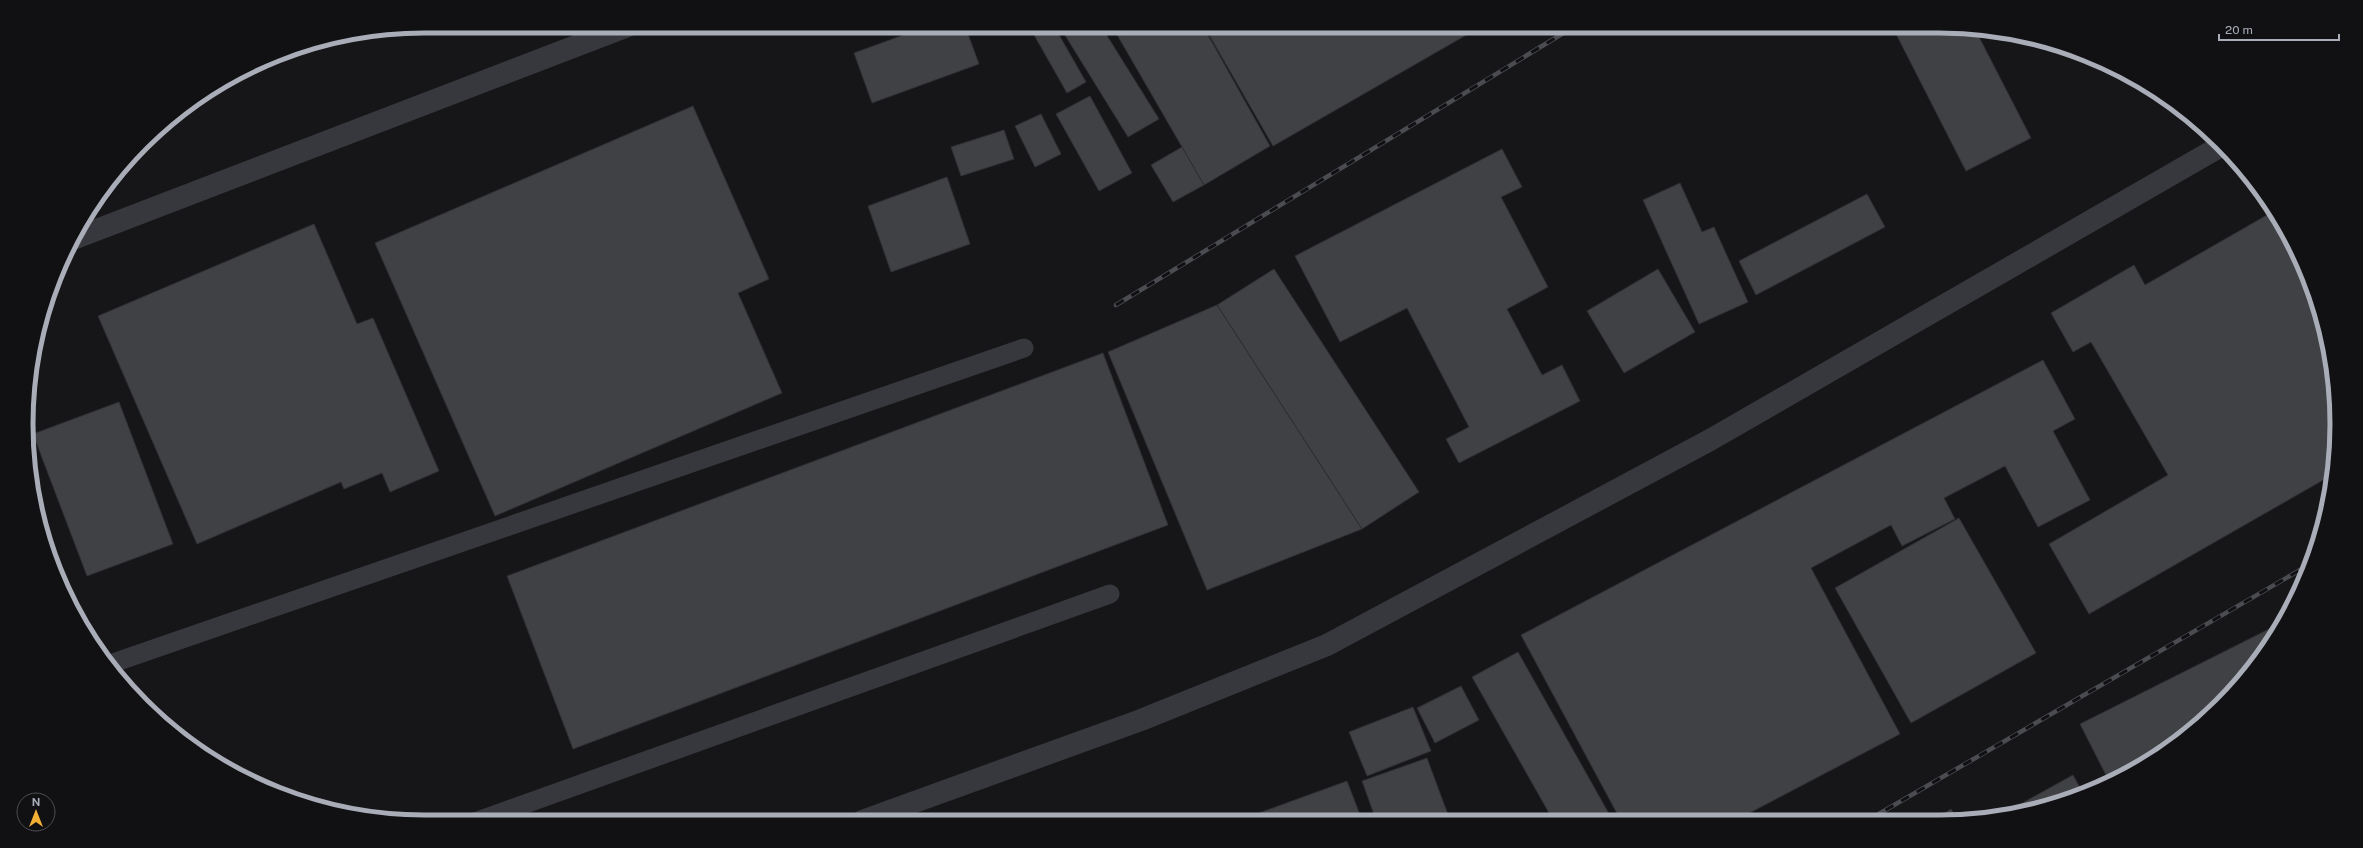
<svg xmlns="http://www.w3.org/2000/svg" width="2363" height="848" font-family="'Public Sans',sans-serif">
  <rect width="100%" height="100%" fill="#161618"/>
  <!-- building -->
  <path fill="#404145" stroke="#303034" d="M928,26H965L979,64L872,103L854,53Z
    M1029,26H1054L1086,82L1067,93Z
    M1073,26H1101L1159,119L1128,137L1063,32Z
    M1112,26H1203L1270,146L1204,185Z
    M1204,26H1482L1273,146Z
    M1892,26H1939L1976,31L2031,138L1966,171Z
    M1090,96L1132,173L1099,191L1056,114Z
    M693,106L769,279L738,293L782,393L495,516L375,243Z
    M1041,114L1061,154L1035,167L1015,126Z
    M1004,130L1014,159L961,176L951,147Z
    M1182,147L1204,185L1173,202L1151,165Z
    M1502,149L1522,187L1501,197L1548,287L1507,309L1542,375L1562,365L1580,401L1459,463L1446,439L1469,427L1407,308L1340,342L1295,256Z
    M947,177L970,244L891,272L868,206Z
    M1680,183L1702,232L1714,227L1748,302L1699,324L1643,200Z
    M1867,194L1885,227L1756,295L1739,261Z
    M2274,211L2284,225L2316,296L2334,372L2336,450L2332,475L2089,614L2049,544L2168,475L2091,342L2073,352L2051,313L2134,265L2145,285Z
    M314,224L357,324L373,318L439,471L390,492L382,473L344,489L341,482L197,544L98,316Z
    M1274,269L1419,492L1362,529L1217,305Z
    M1658,269L1695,332L1624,373L1587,311Z
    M1217,305L1362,529L1207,590L1108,352Z
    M1103,353L1168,525L573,749L507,576Z
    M2043,360L2075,419L2053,431L2090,500L2038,527L2005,466L1944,498L1955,519L1902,546L1891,525L1811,568L1900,734L1738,819H1620L1521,635Z
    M119,402L173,544L87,576L33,434Z
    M1959,518L2036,653L1911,723L1835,588Z
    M2285,621L2238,686L2202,723L2110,783L2080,724Z
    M1518,652L1612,819L1553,820L1472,677Z
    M1461,686L1479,720L1435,743L1417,708Z
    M1413,707L1431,751L1367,776L1349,732Z
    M1427,758L1450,820H1376L1362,781Z
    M2073,775L2083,793L2042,808L1997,817Z
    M1347,781L1362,820H1261L1259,813Z
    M1951,809L1957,819H1936Z
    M1134,813L1137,820H1115Z"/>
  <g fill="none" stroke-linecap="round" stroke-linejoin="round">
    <!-- lane -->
    <path stroke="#37383d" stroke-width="19" d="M111,667L113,663L1024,348
      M475,822L1110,594"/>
    <!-- street -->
    <path stroke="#37383d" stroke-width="22" d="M73,239L628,26
      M862,821L1141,720L1327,645L1710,440L2221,146"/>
    <defs>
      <path id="rail" d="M1116,305L1575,26
        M1870,819L2307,566"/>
    </defs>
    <!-- rail casing -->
    <use href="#rail" stroke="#4a4c52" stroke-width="4.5"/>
    <!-- rail -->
    <use href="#rail" stroke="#111113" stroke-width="3" stroke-dasharray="9" stroke-linecap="butt"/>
  </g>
  <!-- crop -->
  <path d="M0 0H2363V848H0ZM424 33H1939A391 391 0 0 1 2330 424V424A391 391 0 0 1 1939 815H424A391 391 0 0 1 33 424V424A391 391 0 0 1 424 33Z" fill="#111113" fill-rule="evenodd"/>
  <path fill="none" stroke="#a8adb8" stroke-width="5" d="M424 33H1939A391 391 0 0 1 2330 424V424A391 391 0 0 1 1939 815H424A391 391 0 0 1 33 424V424A391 391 0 0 1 424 33Z"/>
  <!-- north arrow -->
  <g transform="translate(36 812)"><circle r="19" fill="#111113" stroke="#4d4f55"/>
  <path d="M0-3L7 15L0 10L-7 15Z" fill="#f2b134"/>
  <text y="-6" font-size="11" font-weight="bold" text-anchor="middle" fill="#a8adb8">N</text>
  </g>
  <!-- scale -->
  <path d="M2219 34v6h120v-6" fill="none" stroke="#a8adb8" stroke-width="2"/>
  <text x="2225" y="34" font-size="12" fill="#a8adb8" stroke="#111113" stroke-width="3" paint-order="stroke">20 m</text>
</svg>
